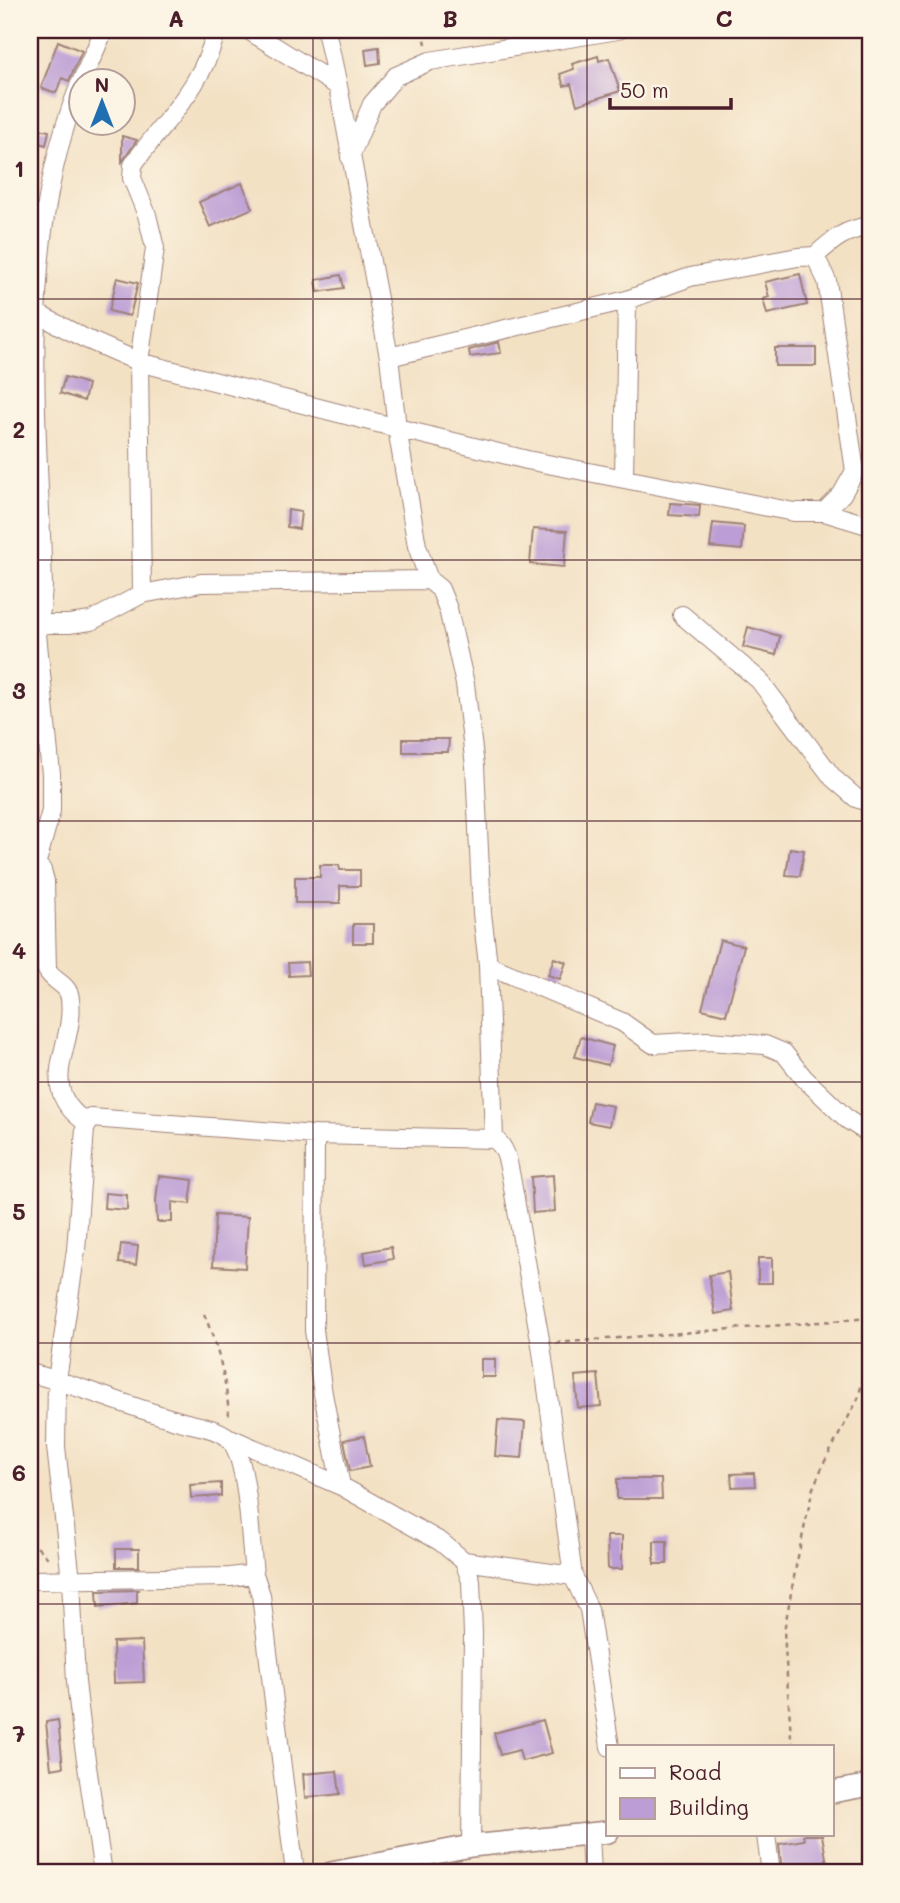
<svg xmlns="http://www.w3.org/2000/svg" width="900" height="1903" font-family="Mali,sans-serif">
  <rect width="100%" height="100%" fill="#fcf5e5"/>
  <filter id="ink" filterUnits="userSpaceOnUse"><feTurbulence type="fractalNoise" baseFrequency=".0143" numOctaves="2"/><feDisplacementMap in="SourceGraphic" scale="14" xChannelSelector="R" yChannelSelector="G"/><feConvolveMatrix kernelMatrix="1 2 1 2 8 2 1 2 1" color-interpolation-filters="sRGB"/></filter>
  <filter id="wash" filterUnits="userSpaceOnUse"><feTurbulence type="fractalNoise" baseFrequency=".00686" numOctaves="4" result="noise"/><feDisplacementMap in="SourceGraphic" scale="28" xChannelSelector="R" yChannelSelector="G"/><feGaussianBlur stdDeviation="1.57" result="paint"/><feColorMatrix in="noise" values="0 0 0 0 0 0 0 0 0 0 0 0 0 0 0 0 0 1.4 0 .05"/><feComposite in="paint" operator="in"/></filter>
  <g filter="url(#wash)">
    <rect width="100%" height="100%" fill="#f3e1c4"/>
    <g id="blocks">
      <!-- building -->
      <path fill="#bc9dd5" d="M58,41L82,51L69,81L62,78L56,93L41,88Z
        M379,47L380,63L367,65L365,49Z
        M598,56L599,61L609,58L620,91L577,105L571,84L564,86L560,74L574,69L572,64Z
        M30,127L49,131L46,145L30,141Z
        M122,136L137,140L122,162Z
        M242,183L253,208L210,227L199,202Z
        M800,274L807,305L767,314L763,299L769,297L765,282Z
        M341,275L344,288L318,292L316,280Z
        M117,278L138,283L130,316L109,311Z
        M499,342L501,353L470,357L469,350Z
        M775,348H816V366H775Z
        M65,377L88,384L84,401L60,393Z
        M670,503L700,505L699,517L669,515Z
        M288,510L301,512L299,529L287,527Z
        M713,523L744,526L742,550L710,547Z
        M533,529L567,531L564,567L530,564Z
        M748,627L780,636L776,655L743,647Z
        M403,739H449L448,752H403Z
        M790,848L804,850L800,876L786,875Z
        M320,865H339L340,870H360V886H340V903H295V877H320Z
        M353,924H373V943H353Z
        M720,940L744,946L726,1015L702,1009Z
        M554,958L566,962L560,979L548,975Z
        M307,962L308,975L289,976L288,963Z
        M581,1037L613,1046L608,1065L575,1057Z
        M592,1102L613,1106L609,1126L588,1122Z
        M553,1175L555,1211L533,1213L531,1177Z
        M159,1176L193,1180L190,1204L172,1202V1222H157L156,1200Z
        M105,1193L127,1195V1210L104,1208Z
        M215,1215L248,1217L245,1268L213,1266Z
        M121,1244L138,1246L136,1265L119,1263Z
        M391,1247L393,1259L366,1264L364,1252Z
        M758,1258H772V1283H758Z
        M728,1272L733,1311L715,1314L709,1275Z
        M481,1359H495V1377H481Z
        M598,1374L601,1406L578,1408L575,1376Z
        M498,1420L525,1422L522,1458L495,1456Z
        M364,1436L370,1467L350,1471L344,1440Z
        M754,1473L755,1486L732,1487L731,1474Z
        M617,1479H661L662,1499H617Z
        M221,1483V1496L191,1498L190,1485Z
        M607,1536H622V1569H608Z
        M654,1541H667V1564H654Z
        M116,1549H139V1567H116Z
        M137,1590V1603L98,1607L97,1591L140,1590Z
        M142,1641L144,1682L114,1683L113,1642Z
        M58,1720L63,1767L51,1769L46,1722Z
        M543,1720L552,1753L522,1761L519,1750L500,1755L494,1733Z
        M337,1771L340,1794L305,1798L303,1774Z
        M803,1835H822L828,1870L808,1873H782L779,1844L804,1840Z"/>
    </g>
  </g>
  <g filter="url(#ink)">
    <use href="#blocks" fill-opacity="0" stroke="#9e8078" stroke-width="2"/>
    <g fill="none" stroke-linecap="round" stroke-linejoin="round">
      <defs>
        <path id="minor" d="M248,30L338,86L389,357L397,428L527,460L794,512H824L842,494L855,471L827,281L815,256L798,257L690,277L627,300L389,357
          M326,30L338,86
          M82,80L104,30
          M350,157L372,104L396,76L430,61L618,30
          M815,256C834,239 844,230 870,226
          M30,310L84,338L139,362L397,428L417,546L429,580L440,589L448,609L465,684L475,766L482,913L488,965L494,1139
          M624,478L627,300
          M824,512L870,526
          M142,594L139,362L155,248L147,215L132,178L133,165C164,120 205,85 216,30
          M682,615L759,680L833,778L856,798L870,803
          M30,625L36,624L41,610L43,586C38,420 16,242 80,84
          M30,861L42,870L45,881L47,970C53,982 69,984 70,999C76,1047 33,1087 87,1123
          M36,865L51,811V774L36,624H69L91,621L142,594L201,583L429,580
          M488,965L622,1022L653,1044L708,1041L765,1045L784,1053L804,1078L848,1120L870,1134
          M315,1135L314,1330L323,1394L341,1486
          M30,1373C82,1386 131,1408 183,1422C197,1426 224,1429 232,1442C249,1468 250,1541 254,1574
          M230,1438L341,1486L441,1542L464,1561L471,1581L473,1634L471,1846
          M464,1561L573,1576L589,1609L610,1747
          M30,1580L230,1577L254,1574L261,1595L295,1873
          M590,1835L592,1873
          M766,1835L771,1873
          M103,1873L82,1733L76,1682L71,1580L56,1447L57,1380L76,1250L85,1129L91,1118L315,1135L494,1139C507,1147 508,1164 511,1177L541,1345L573,1576"/>
        <path id="tertiary" d="M832,1792L870,1785
          M331,1873L471,1846L608,1832"/>
      </defs>
      <!-- minor casing -->
      <use href="#minor" stroke="#9e8078" stroke-width="20"/>
      <!-- tertiary casing -->
      <use href="#tertiary" stroke="#9e8078" stroke-width="24"/>
      <!-- path -->
      <path stroke="#9e8078" stroke-width="2.5" stroke-dasharray="5 5" stroke-linecap="butt" d="M423,30L426,44
        M204,1314C218,1347 227,1382 229,1417
        M556,1343L870,1318
        M30,1540L51,1561
        M794,1747L791,1737L784,1631L797,1561L813,1488L825,1461L858,1399L870,1351"/>
      <!-- minor -->
      <use href="#minor" stroke="#fff" stroke-width="18"/>
      <!-- tertiary -->
      <use href="#tertiary" stroke="#fff" stroke-width="21"/>
    </g>
  </g>
  <!-- grid -->
  <path fill="none" stroke="#4a1f2b" stroke-width="2" stroke-opacity="0.55" d="M313,30V1873M587,30V1873M30,299H870M30,560H870M30,821H870M30,1082H870M30,1343H870M30,1604H870"/>
  <!-- margin -->
  <rect width="900" height="1903" fill="none" stroke="#fcf5e5" stroke-width="77"/>
  <!-- legend -->
  <rect x="606" y="1745" width="228" height="91" fill="#fcf5e5" stroke="#b59f9b" stroke-width="2"/>
  <rect x="620" y="1768" width="35" height="10" fill="#ffffff" stroke="#b59f9b" stroke-width="2"/>
  <text x="669" y="1780" font-size="21" fill="#4a1f2b">Road</text>
  <rect x="620" y="1798" width="35" height="21" fill="#bc9dd5" stroke="#b59f9b" stroke-width="2"/>
  <text x="669" y="1815" font-size="21" fill="#4a1f2b">Building</text>
  <!-- north arrow -->
  <g transform="translate(102 102)"><circle r="33" fill="#fcf5e5" stroke="#b59f9b" stroke-width="2"/>
  <path d="M0-5L12 26L0 18L-12 26Z" fill="#1f6fb2"/>
  <text y="-10" font-size="19" font-weight="bold" text-anchor="middle" fill="#4a1f2b">N</text>
  </g>
  <!-- scale -->
  <path d="M610 98v10h121v-10" fill="none" stroke="#4a1f2b" stroke-width="3.5"/>
  <text x="620" y="98" font-size="21" fill="#4a1f2b" stroke="#fcf5e5" stroke-width="5" paint-order="stroke">50 m</text>
  <rect x="38" y="38" width="824" height="1826" fill="none" stroke="#4a1f2b" stroke-width="2.5"/>
  <g font-size="23" text-anchor="middle" font-weight="bold" fill="#4a1f2b">
    <text x="176" y="27">A</text>
    <text x="450" y="27">B</text>
    <text x="724" y="27">C</text>
    <text x="19" y="177">1</text>
    <text x="19" y="438">2</text>
    <text x="19" y="699">3</text>
    <text x="19" y="959">4</text>
    <text x="19" y="1220">5</text>
    <text x="19" y="1481">6</text>
    <text x="19" y="1742">7</text>
  </g>
</svg>
